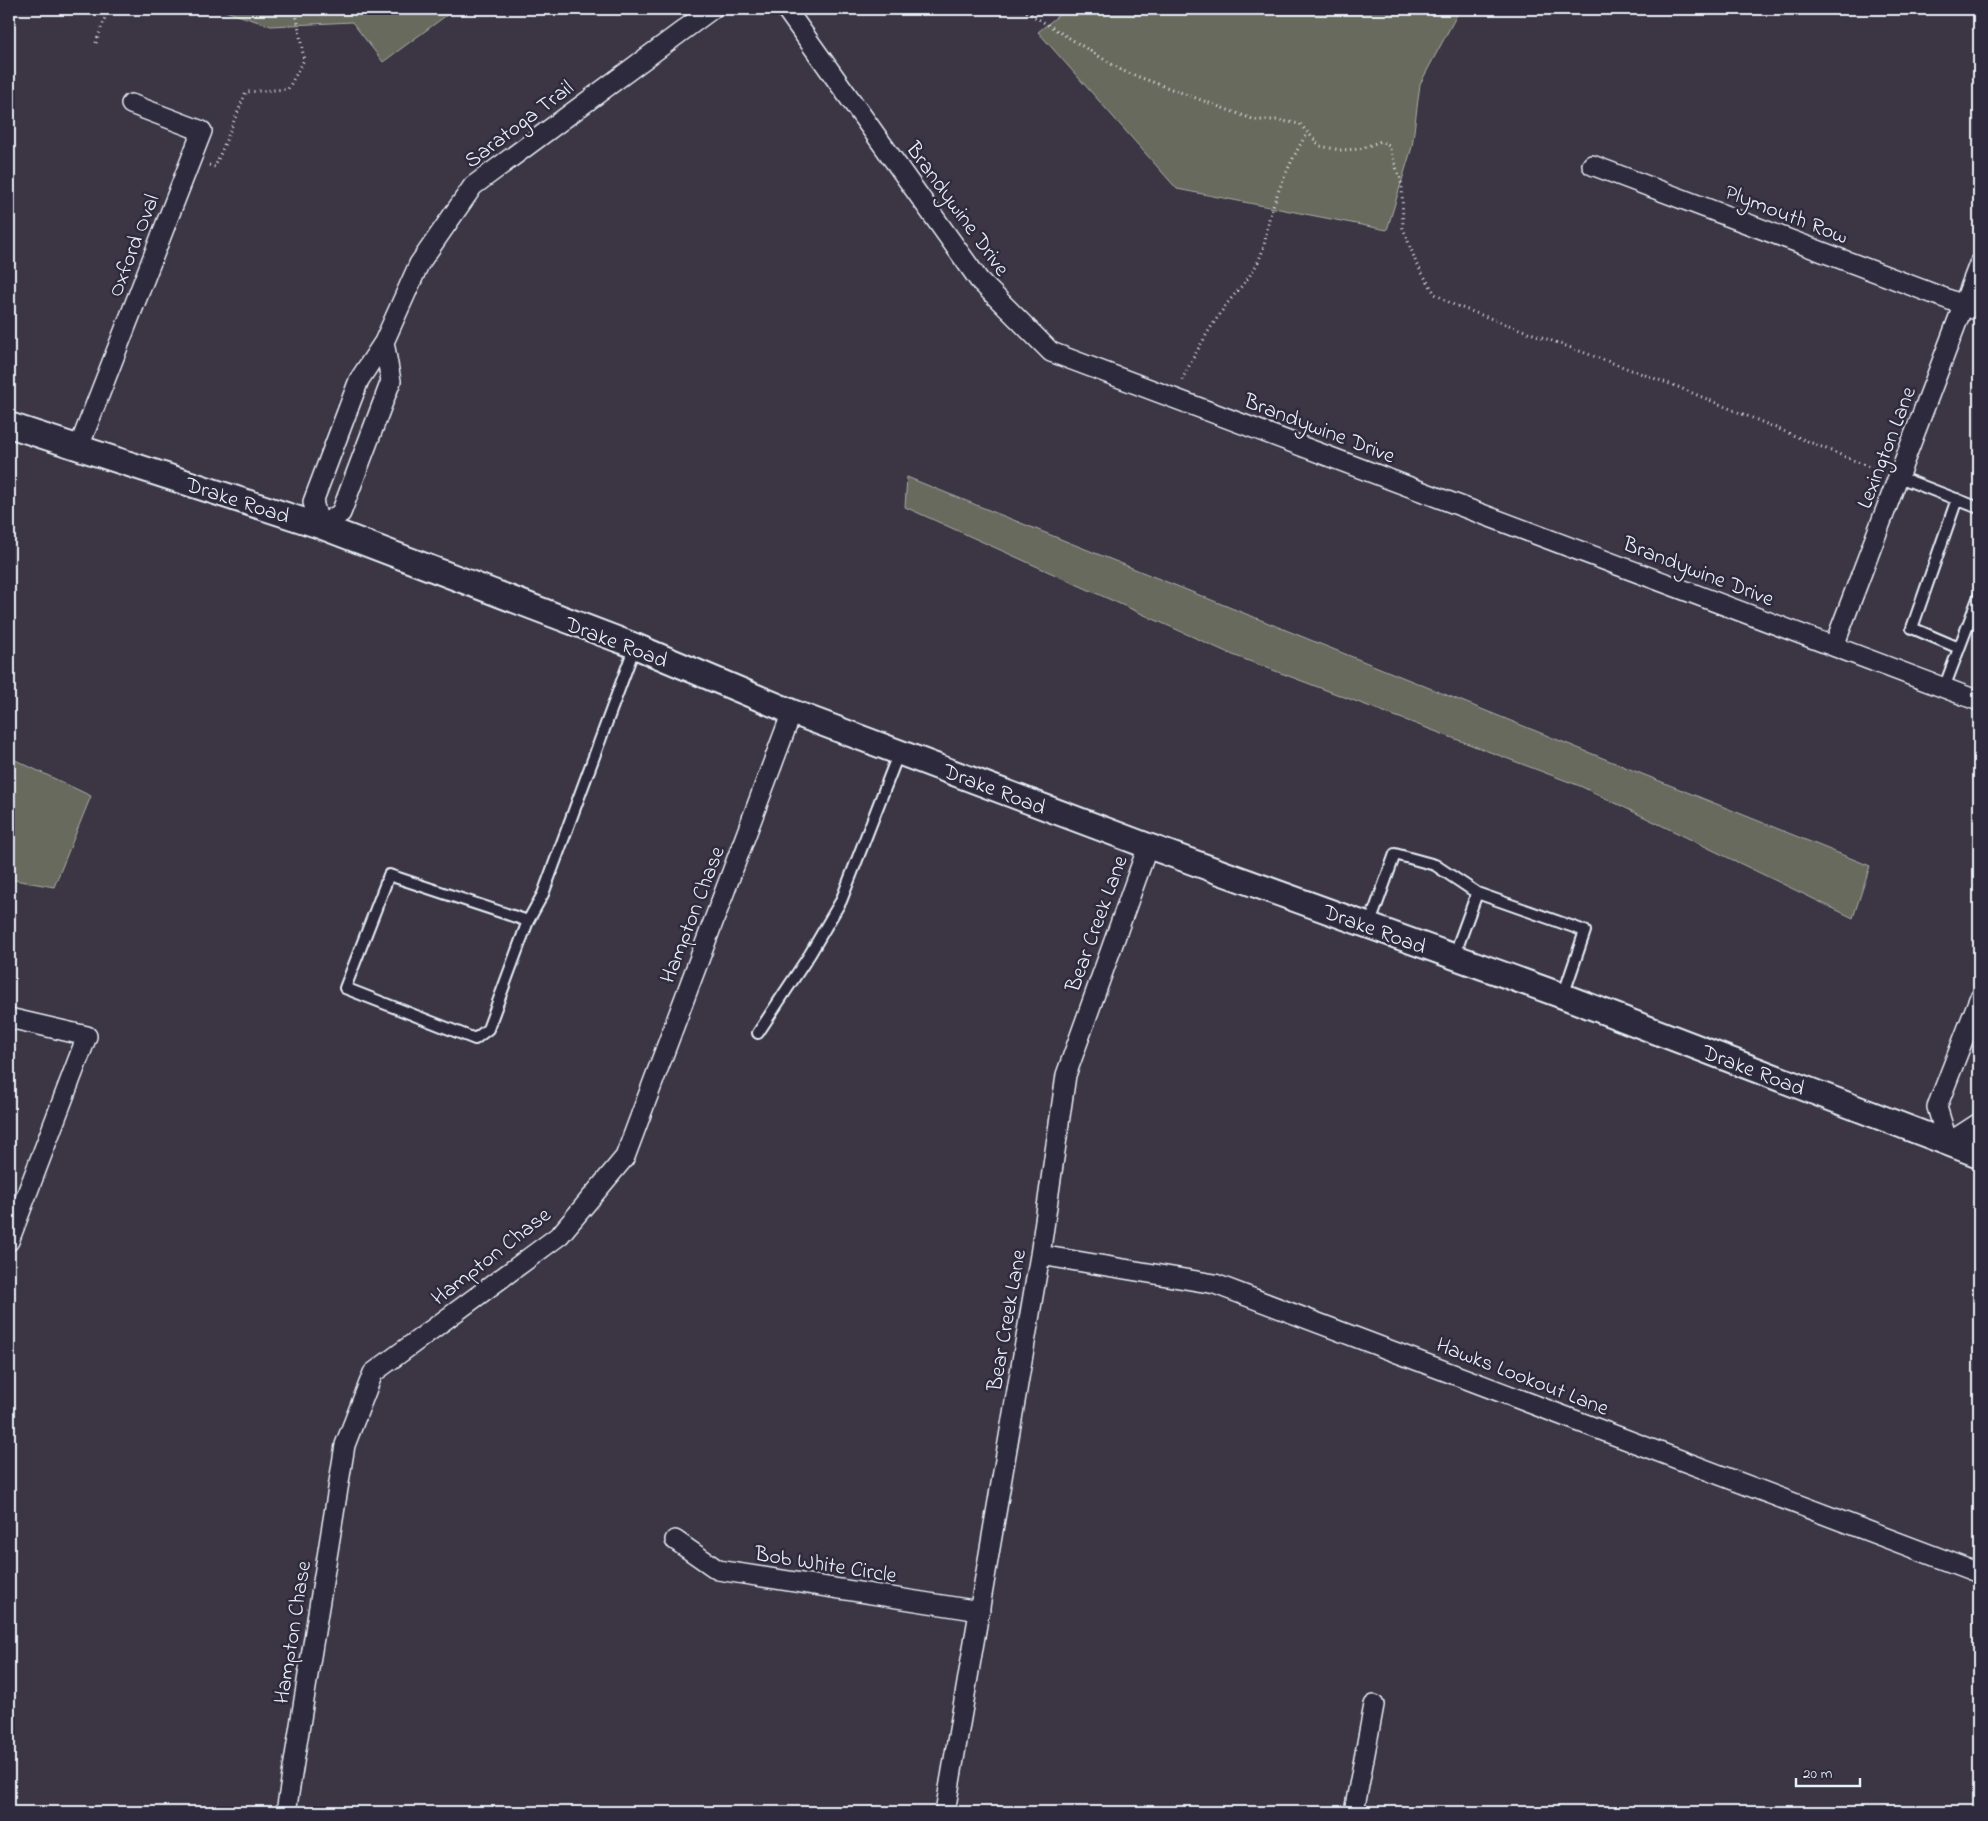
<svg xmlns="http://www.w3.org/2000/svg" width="1988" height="1821" font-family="'Indie Flower',sans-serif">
  <rect width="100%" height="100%" fill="#3c3544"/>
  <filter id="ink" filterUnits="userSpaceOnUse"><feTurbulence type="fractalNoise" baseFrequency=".02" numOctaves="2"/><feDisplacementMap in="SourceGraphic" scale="10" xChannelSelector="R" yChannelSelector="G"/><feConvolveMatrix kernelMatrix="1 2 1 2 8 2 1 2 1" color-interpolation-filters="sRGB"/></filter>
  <g filter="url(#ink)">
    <!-- green -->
    <path fill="#686b5d" stroke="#a8aeaa" d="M219,9H455L383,62L352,22L271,26Z
      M1066,9H1460L1420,84L1412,147L1387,230L1177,189L1038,32Z
      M907,477L1870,866L1853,918L1580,786L1233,655L905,507Z
      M9,757L91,796L54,887L9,879Z"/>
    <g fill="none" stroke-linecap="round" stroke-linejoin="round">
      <defs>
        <path id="service" d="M1899,477L1979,508
          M1957,499L1912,628L1959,648
          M1944,688L1979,596
          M528,921L389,875L345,988L475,1039L488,1029L528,921L543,894L635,646
          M1369,926L1395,854L1435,865L1477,893
          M1454,956L1477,893L1585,931L1563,996
          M758,1033L810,954L841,901L899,752"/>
        <path id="minor" d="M786,9L979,280L1051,352L1979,701
          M1592,165L1979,311
          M384,342L391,381L341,513L320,526L313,502L359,380L384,342L419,264L473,186L712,9
          M79,447L202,131L131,104
          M1834,646L1979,264
          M1979,999L1937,1107L1948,1143L1979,1123
          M9,1018L87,1036L9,1241
          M1040,1255L1215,1284L1979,1573
          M675,1540L718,1570L980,1611
          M286,1812L345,1445L373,1373L560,1235L625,1157L792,712
          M945,1812L1040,1255L1066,1075L1148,846
          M1354,1812L1374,1705"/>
        <path id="tertiary" d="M9,425L320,526L635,646L792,712L1148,846L1563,996L1979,1155"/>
      </defs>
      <!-- service casing -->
      <use href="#service" stroke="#e8f1f8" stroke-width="14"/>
      <!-- minor casing -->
      <use href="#minor" stroke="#e8f1f8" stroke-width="22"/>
      <!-- tertiary casing -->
      <use href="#tertiary" stroke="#e8f1f8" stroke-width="28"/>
      <!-- path -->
      <path stroke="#e8f1f8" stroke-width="3" stroke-dasharray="1 4" stroke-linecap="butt" d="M1022,9L1123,71L1255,120H1277L1300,124L1320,146L1340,150L1360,149L1381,141L1389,146L1402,185L1403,228L1417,265L1435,294L1454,305L1678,387L1879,471
        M96,43L108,9
        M209,165L215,167L246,92L288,89L304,60L297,18L298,9
        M1182,380C1195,353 1209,329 1226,305C1237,291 1250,278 1258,262C1266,245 1265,236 1269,219C1273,201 1297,145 1308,133"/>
      <!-- service -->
      <use href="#service" stroke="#2f2a3d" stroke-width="10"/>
      <!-- minor -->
      <use href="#minor" stroke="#2f2a3d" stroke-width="19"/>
      <!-- tertiary -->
      <use href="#tertiary" stroke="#2f2a3d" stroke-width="24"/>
    </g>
  </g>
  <g text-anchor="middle" stroke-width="5" stroke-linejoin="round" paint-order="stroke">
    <!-- street labels -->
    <g font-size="22" fill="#e8f1f8" stroke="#2f2a3d">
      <text transform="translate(518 123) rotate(-37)" y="8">Saratoga Trail</text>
      <text transform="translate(959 208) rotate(54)" y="8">Brandywine Drive</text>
      <text transform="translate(1787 213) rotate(21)" y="8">Plymouth Row</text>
      <text transform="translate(132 245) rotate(-69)" y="8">Oxford Oval</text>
      <text transform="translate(1320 427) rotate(21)" y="8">Brandywine Drive</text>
      <text transform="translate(1885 447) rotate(-69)" y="8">Lexington Lane</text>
      <text transform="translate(238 499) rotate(18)" y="8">Drake Road</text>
      <text transform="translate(1699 570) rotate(21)" y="8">Brandywine Drive</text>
      <text transform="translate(617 641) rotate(21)" y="8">Drake Road</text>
      <text transform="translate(995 788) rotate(21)" y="8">Drake Road</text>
      <text transform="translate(691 914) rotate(-69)" y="8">Hampton Chase</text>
      <text transform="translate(1095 923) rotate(-70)" y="8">Bear Creek Lane</text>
      <text transform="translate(1375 928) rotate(20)" y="8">Drake Road</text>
      <text transform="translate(1754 1069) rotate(21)" y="8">Drake Road</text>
      <text transform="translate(490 1255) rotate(-38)" y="8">Hampton Chase</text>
      <text transform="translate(1005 1320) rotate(-80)" y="8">Bear Creek Lane</text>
      <text transform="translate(1523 1375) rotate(21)" y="8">Hawks Lookout Lane</text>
      <text transform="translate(826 1563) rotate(9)" y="8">Bob White Circle</text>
      <text transform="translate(291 1632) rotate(-81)" y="8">Hampton Chase</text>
    </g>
  </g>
  <!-- margin -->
  <rect width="1988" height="1821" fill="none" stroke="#2f2a3d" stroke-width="30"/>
  <rect x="15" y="15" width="1958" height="1791" fill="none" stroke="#e8f1f8" stroke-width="2" filter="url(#ink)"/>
  <!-- scale -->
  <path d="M1796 1778v8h64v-8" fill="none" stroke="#e8f1f8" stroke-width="2.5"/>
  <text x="1803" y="1778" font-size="15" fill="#e8f1f8" stroke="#2f2a3d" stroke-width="4" paint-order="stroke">20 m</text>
</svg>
